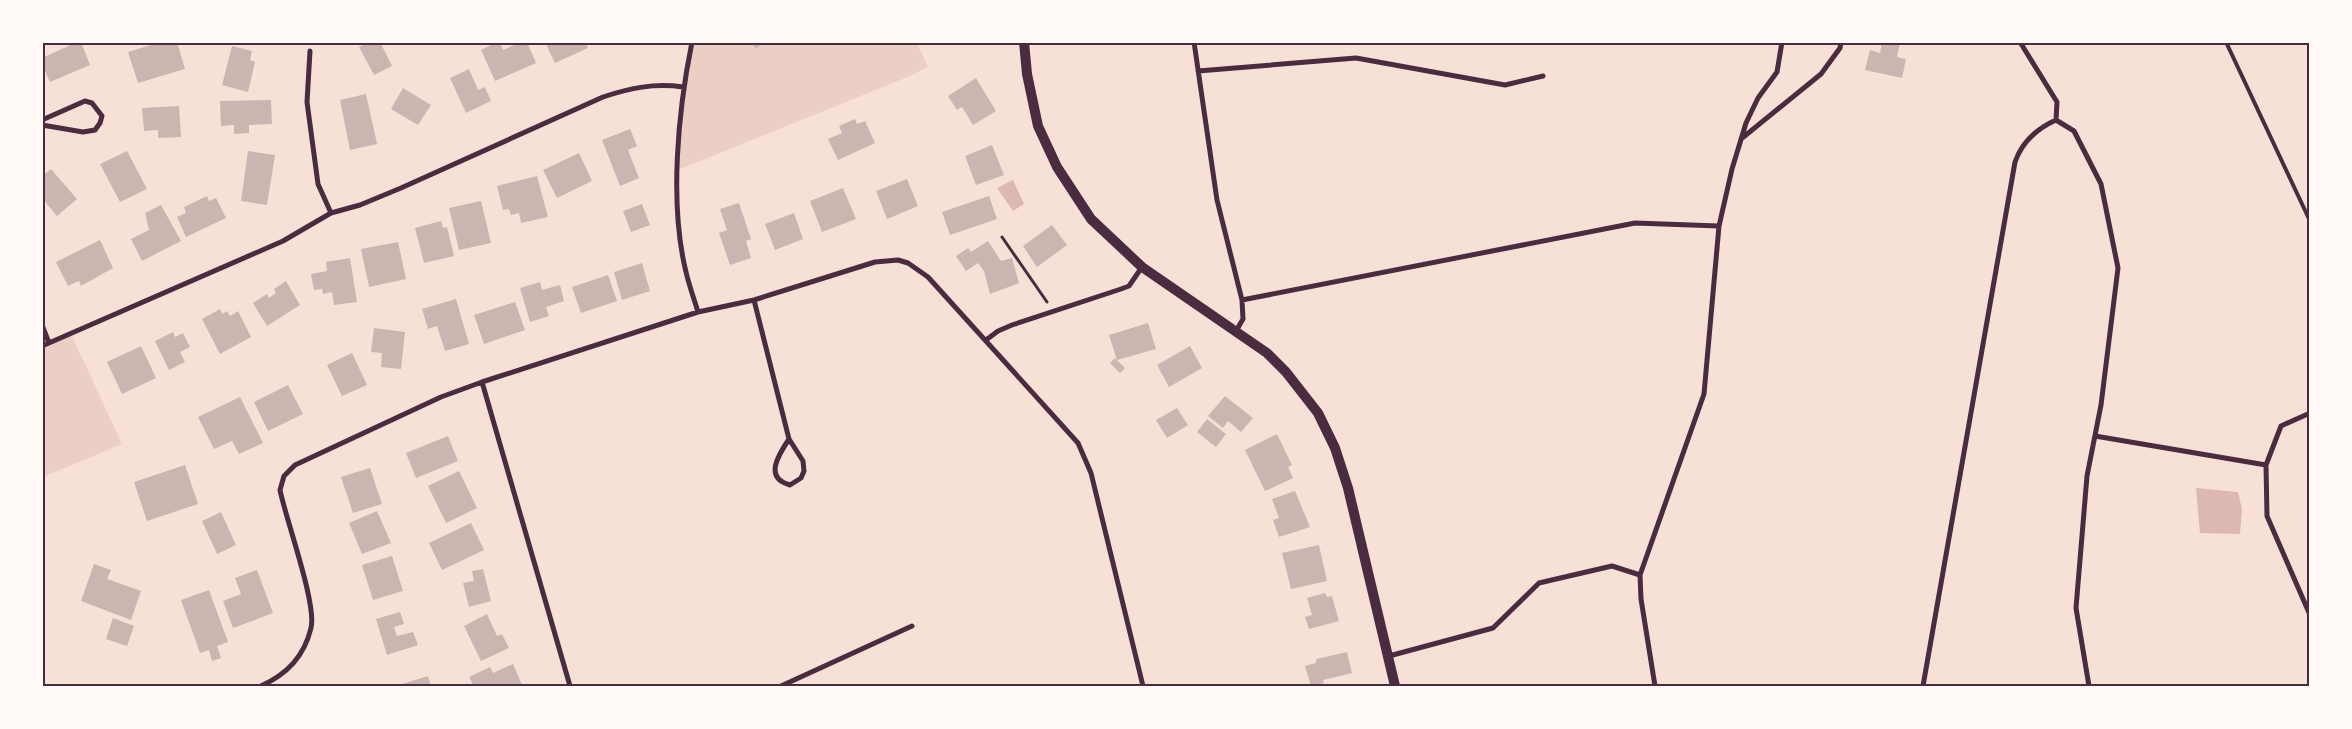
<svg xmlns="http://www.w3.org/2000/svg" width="2352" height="729" font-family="'Source Sans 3',sans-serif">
  <rect width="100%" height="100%" fill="#f7e1d7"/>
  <!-- green -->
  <path fill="#ebcfc5" d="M692,43H917L928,67L910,76L678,170L683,87Z
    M71,334L122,444L43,477V346Z"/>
  <!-- water -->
  <path fill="#dcb8b0" d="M1013,180L1024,204L1013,211L997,188Z
    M2196,488L2238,492L2242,509L2240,534L2200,533Z"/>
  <!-- building -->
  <path fill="#ccb4b1" d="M77,42H81L90,65L50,82L42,65V58Z
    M161,42H177L185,69L138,83L128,52Z
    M368,42H380L392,66L374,75L359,47Z
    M497,42H500L503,50L521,42H527L536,63L495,81L481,50Z
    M545,42H585L588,48L555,63Z
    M751,42H764L756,49Z
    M1882,42L1900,43L1897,57L1906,59L1902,78L1865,70L1870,50L1880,53Z
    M232,46L252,51L250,60L255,62L248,92L222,85Z
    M469,69L478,90L485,87L491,101L466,113L450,78Z
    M976,78L996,111L973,125L962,107L957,110L948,96Z
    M403,88L431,105L418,125L391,109Z
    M366,94L377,144L350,150L340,100Z
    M271,100L272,124L249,125V133L234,134V125L221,126L220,101Z
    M179,106L181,137L158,138V130L144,131L142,108Z
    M855,119L857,124L865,121L875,143L838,160L828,139L842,133L839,126Z
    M630,129L637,146L628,150L639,178L620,186L602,140Z
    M992,145L1004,175L976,185L965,156Z
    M127,151L147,189L120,202L100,164Z
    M248,151L275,155L267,205L241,201Z
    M579,153L592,181L557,198L543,170Z
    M51,169L77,199L57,216L42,198V176Z
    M537,176L548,217L521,223L519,213L511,215L509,209L503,210L497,186Z
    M907,179L918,206L887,219L876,191Z
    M843,188L856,219L822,232L810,201Z
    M207,196L209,201L216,198L226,218L186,237L177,217L186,213L184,207Z
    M989,196L997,219L950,235L942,212Z
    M481,201L491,243L459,250L449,208Z
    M739,203L751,239L746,241L751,258L730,265L719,233L727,230L720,209Z
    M642,204L650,225L631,232L623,211Z
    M161,205L181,241L142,261L131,239L149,230L145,213Z
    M794,213L803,239L775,250L765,224Z
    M441,221L443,228L447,227L454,256L424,263L415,228Z
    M1052,225L1067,245L1037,267L1023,246Z
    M100,240L113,268L81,286L79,281L68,286L56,262Z
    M988,241L1001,261L1012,258L1019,283L990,294L984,271L978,263L966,271L956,256L968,248L971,252Z
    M398,242L406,279L369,287L361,249Z
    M350,258L357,302L334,305L332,292L323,294L322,289L314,290L311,274L327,271L326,262Z
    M642,263L650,291L622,300L614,272Z
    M608,275L617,301L581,313L572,287Z
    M286,281L300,305L267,326L253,303L267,294L269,298L276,293L274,289Z
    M540,282L542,290L560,285L564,301L546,307L549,316L530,322L520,288Z
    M456,299L469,344L445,351L437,326L428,329L422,309Z
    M515,302L525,330L484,344L474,315Z
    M220,309L222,314L227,311L230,316L238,311L251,337L220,354L202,319Z
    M1148,323L1156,349L1117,360L1109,335Z
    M374,328L405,332L401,369L381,367L382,353L371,352Z
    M173,332L175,337L183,333L190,347L180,352L185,362L169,370L155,341Z
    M141,346L156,378L122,394L107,362Z
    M1190,346L1202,368L1169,387L1157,365Z
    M352,353L367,385L342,396L327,365Z
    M1115,358L1125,368L1120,373L1110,363Z
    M288,385L303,414L268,431L254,402Z
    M1225,396L1253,418L1241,432L1228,421L1223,428L1208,416Z
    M240,397L263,443L239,454L232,441L214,449L198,417Z
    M1177,408L1188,425L1167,438L1156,420Z
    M1207,419L1226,434L1216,447L1197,432Z
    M1277,434L1292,465L1288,467L1293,478L1265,491L1245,450Z
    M448,436L458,461L416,478L406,453Z
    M185,465L198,504L147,521L134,482Z
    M370,468L382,504L353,513L341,477Z
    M459,471L477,508L446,523L428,486Z
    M1295,491L1310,527L1279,537L1273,520L1279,518L1272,499Z
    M377,511L391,543L362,554L349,523Z
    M221,512L236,545L217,554L202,521Z
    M471,523L484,550L442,570L429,543Z
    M1319,545L1327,581L1291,589L1282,553Z
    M392,556L403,591L373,600L362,565Z
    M94,564L111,570L107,579L141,591L131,620L81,601Z
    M483,569L491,601L469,607L463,583L474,581L472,571Z
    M257,570L273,613L233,628L223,601L241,594L235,578Z
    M209,590L228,642L217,646L221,658L212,661L209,650L200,653L181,600Z
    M1325,593L1327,597L1332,596L1339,621L1309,629L1305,617L1312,615L1307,598Z
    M400,612L404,624L394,627L397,636L413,632L418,645L387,655L376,619Z
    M487,614L497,636L502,634L509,648L481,661L464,626Z
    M113,618L134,626L127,646L106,639Z
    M1347,652L1352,673L1323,680L1324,683L1311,686L1305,666L1316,663V659Z
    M513,664L522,685L518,686H474L469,677L490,667L493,673Z
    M428,676L431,686H400L399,685Z"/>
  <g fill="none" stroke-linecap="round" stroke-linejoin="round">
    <!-- path -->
    <path stroke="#4a2c40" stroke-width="3" d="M1002,237L1047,302"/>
    <!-- service -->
    <path stroke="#4a2c40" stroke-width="4" d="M2226,42L2310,221"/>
    <!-- minor -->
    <path stroke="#4a2c40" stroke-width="5" d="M692,42C678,111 669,203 686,272C689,285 694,299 698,312
      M1194,42L1217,200L1242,300L1243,319L1236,331
      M2020,42L2057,102L2056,120L2074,131L2101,184L2118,268L2101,405L2087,476L2076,608L2089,686
      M310,51L307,102L318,184L331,213
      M1198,71L1356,58L1505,85L1543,76
      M42,120L85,101L92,103L102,116L100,123L95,130L83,132L42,125
      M1741,139L1821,74L1840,48L1841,42
      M754,300L789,439L803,461L804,471L801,478L790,485C763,478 779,454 789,439
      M1242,300L1635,223L1719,226
      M42,325L49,343
      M986,340L998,331L1012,325L1121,289L1129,286L1142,267
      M42,346L283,241L331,213L360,205L401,188L603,97C630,88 654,83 683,87
      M482,382L570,686
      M2095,436L2266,465L2281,426L2310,413
      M2266,465L2267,516L2310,615
      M1640,575L1704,394L1719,226L1732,169L1746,123L1758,98L1777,72L1782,42
      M1389,656L1493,628L1539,583L1612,566L1640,575L1641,599L1655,686
      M261,686C287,674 304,657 311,628C317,604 286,520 280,490L284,476L295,465L441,397L482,382L698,312L754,300L875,262L898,260L908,263L928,277L1078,443L1091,473L1143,686
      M781,686L912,626
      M1923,686L2015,162C2022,142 2036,129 2056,120"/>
    <!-- secondary -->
    <path stroke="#4a2c40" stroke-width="10" d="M1024,42L1027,74L1038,126L1057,167L1091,219L1142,267L1267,353L1286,372L1318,413L1335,448L1348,488L1395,686"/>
  </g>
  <!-- border -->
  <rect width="2352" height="729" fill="none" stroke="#fffaf5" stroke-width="88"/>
  <rect x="44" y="44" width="2264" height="641" fill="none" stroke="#4a2c40" stroke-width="2"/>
</svg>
